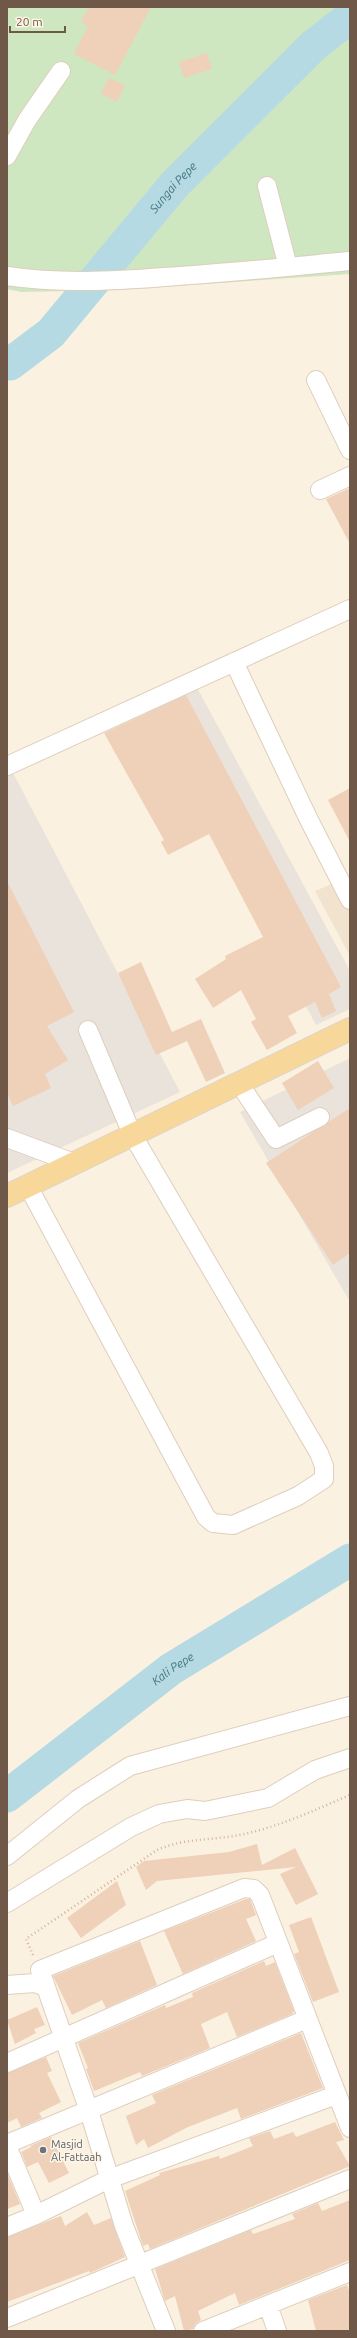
<svg xmlns="http://www.w3.org/2000/svg" width="357" height="2338" font-family="Ubuntu,sans-serif">
  <rect width="100%" height="100%" fill="#fbf1e0"/>
  <!-- residential -->
  <path fill="#f2e3cf" d="M350,876V956L315,891Z"/>
  <!-- industrial -->
  <path fill="#e9e3db" d="M194,682L350,971V1009L316,1025L146,711Z
    M11,769L180,1092L7,1173V771Z
    M350,1058V1302L240,1112Z"/>
  <!-- green -->
  <path fill="#cee7c0" d="M7,7H350V274L118,290L21,292L7,289Z"/>
  <g fill="none" stroke-linecap="round" stroke-linejoin="round">
    <!-- river -->
    <g stroke="#b6dae3" stroke-width="33">
      <path id="s1" d="M7,362L10,364L51,333L174,185L313,46L350,17"/>
      <path id="s2" d="M7,1796L171,1669L350,1560"/>
    </g>
  </g>
  <!-- building -->
  <path fill="#efd0b9" d="M89,7H151L115,75L74,54L88,26L81,22Z
    M207,53L212,69L184,78L179,62Z
    M109,78L125,85L117,102L101,94Z
    M350,488V544L326,499Z
    M186,695L341,987L329,994L336,1011L322,1018L315,1002L288,1016L297,1033L267,1050L251,1022L256,1019L241,990L213,1008L195,979L226,959L225,956L263,937L209,834L168,855L161,842L164,840L104,733Z
    M350,788V842L328,800Z
    M7,881L74,1012L47,1026L68,1060L45,1074L51,1088L13,1106L7,1093Z
    M141,962L172,1032L201,1019L225,1073L206,1082L187,1041L156,1055L118,973Z
    M318,1061L334,1088L298,1110L282,1083Z
    M350,1108V1253L333,1265L266,1163Z
    M257,1844L262,1865L295,1848L318,1894L296,1905L280,1874L296,1867L157,1881L146,1890L136,1867L144,1861L229,1852Z
    M117,1881L126,1905L81,1938L67,1918Z
    M246,1899H250L256,1915L246,1919L256,1941L183,1974L164,1931Z
    M311,1917L339,1992L313,2002L294,1954L299,1952L289,1925Z
    M140,1941L157,1985L106,2008L102,2000L72,2015L53,1976Z
    M264,1961L266,1966L275,1962L294,2011L292,2014L237,2037L227,2012L201,2024L210,2048L142,2076L140,2072L94,2091L86,2069L88,2068L78,2043L165,2005L166,2008L193,1997L192,1993Z
    M37,2007L45,2025L34,2029L36,2033L15,2044L7,2020Z
    M301,2033L323,2088L241,2119L237,2108L188,2127L148,2148L144,2139L136,2145L126,2116L156,2103L152,2095Z
    M46,2057L52,2071L47,2073L61,2102L39,2113L42,2118L21,2127L17,2118L7,2123V2073Z
    M335,2122L344,2140L336,2142L350,2166L150,2249L148,2244L143,2246L125,2191L160,2175L159,2173L219,2156L220,2159L253,2146L249,2138L270,2131L274,2139L293,2132L296,2137Z
    M51,2137L69,2173L49,2183L38,2162L27,2167L21,2152L31,2147L30,2146Z
    M7,2173L20,2204L7,2209Z
    M350,2200V2260L239,2305L235,2293L198,2311L201,2320L195,2324L193,2329L184,2331L175,2296L165,2301L155,2269L251,2230L253,2234L295,2219L292,2214L318,2203L322,2211Z
    M87,2212L94,2225L111,2218L125,2257L90,2273L89,2271L7,2302V2237L61,2216L65,2226Z
    M347,2285L350,2293V2331H316L308,2300Z"/>
  <g fill="none" stroke-linecap="round" stroke-linejoin="round">
    <defs>
      <path id="minor" d="M7,156L27,120L61,71
        M267,186L288,267
        M7,276C60,284 112,281 165,277C227,273 288,267 350,261
        M316,380L350,450
        M320,490L350,476
        M234,662L309,820L350,900
        M7,766L350,609
        M239,1083L276,1139L320,1117
        M7,1138L74,1163
        M28,1186L206,1517L213,1523L233,1525L298,1496L324,1479V1466L319,1453L132,1134L88,1030
        M7,1856L78,1799L130,1766L350,1706
        M7,1903L131,1827L159,1814L187,1809L205,1811L268,1798L315,1770L350,1758
        M7,1985L35,1983L46,1987
        M7,2063L278,1943
        M7,2144L307,2019
        M7,2146L36,2215
        M7,2227L36,2215L109,2179L336,2095
        M268,2305L277,2331
        M7,2318L350,2179
        M166,2331L124,2226L89,2111L40,1970L244,1888L254,1889L260,1895L350,2128
        M203,2331L350,2272"/>
      <path id="major" d="M7,1196L350,1029"/>
    </defs>
    <!-- minor casing -->
    <use href="#minor" stroke="#decebd" stroke-width="20"/>
    <!-- major casing -->
    <use href="#major" stroke="#dad4d0" stroke-width="24"/>
    <!-- path -->
    <path stroke="#d3b49d" stroke-width="2.5" stroke-dasharray="1 3" stroke-linecap="butt" d="M33,1955L26,1939L157,1850C187,1837 214,1841 244,1834C281,1826 315,1810 350,1795"/>
    <!-- minor -->
    <use href="#minor" stroke="#fff" stroke-width="18"/>
    <!-- major -->
    <use href="#major" stroke="#f7d89a" stroke-width="22"/>
  </g>
  <!-- markers -->
  <circle fill="#6b7280" stroke="#fef5e5" stroke-width="1.5" cx="43" cy="2150" r="4"/>
  <g text-anchor="middle" stroke-width="3" stroke-linejoin="round" paint-order="stroke">
    <!-- worship labels -->
    <g font-size="11" fill="#5b616d" stroke="#fef5e5" text-anchor="start">
      <text x="51" y="2148">Masjid<tspan x="51" dy="13">Al-Fattaah</tspan></text>
    </g>
    <!-- water labels -->
    <g font-size="12" font-style="italic" fill="#447583" stroke="#fef5e5">
      <text dy="4" stroke="none"><textPath href="#s1" startOffset="245">Sungai Pepe</textPath></text>
      <text dy="4" stroke="none"><textPath href="#s2" startOffset="209">Kali Pepe</textPath></text>
    </g>
  </g>
  <!-- border -->
  <rect width="357" height="2338" fill="none" stroke="#705849" stroke-width="16"/>
  <!-- scale -->
  <path d="M10 26v6h55v-6" fill="none" stroke="#705849" stroke-width="2"/>
  <text x="16" y="26" font-size="12" fill="#705849" stroke="#fef5e5" stroke-width="3" paint-order="stroke">20 m</text>
</svg>
